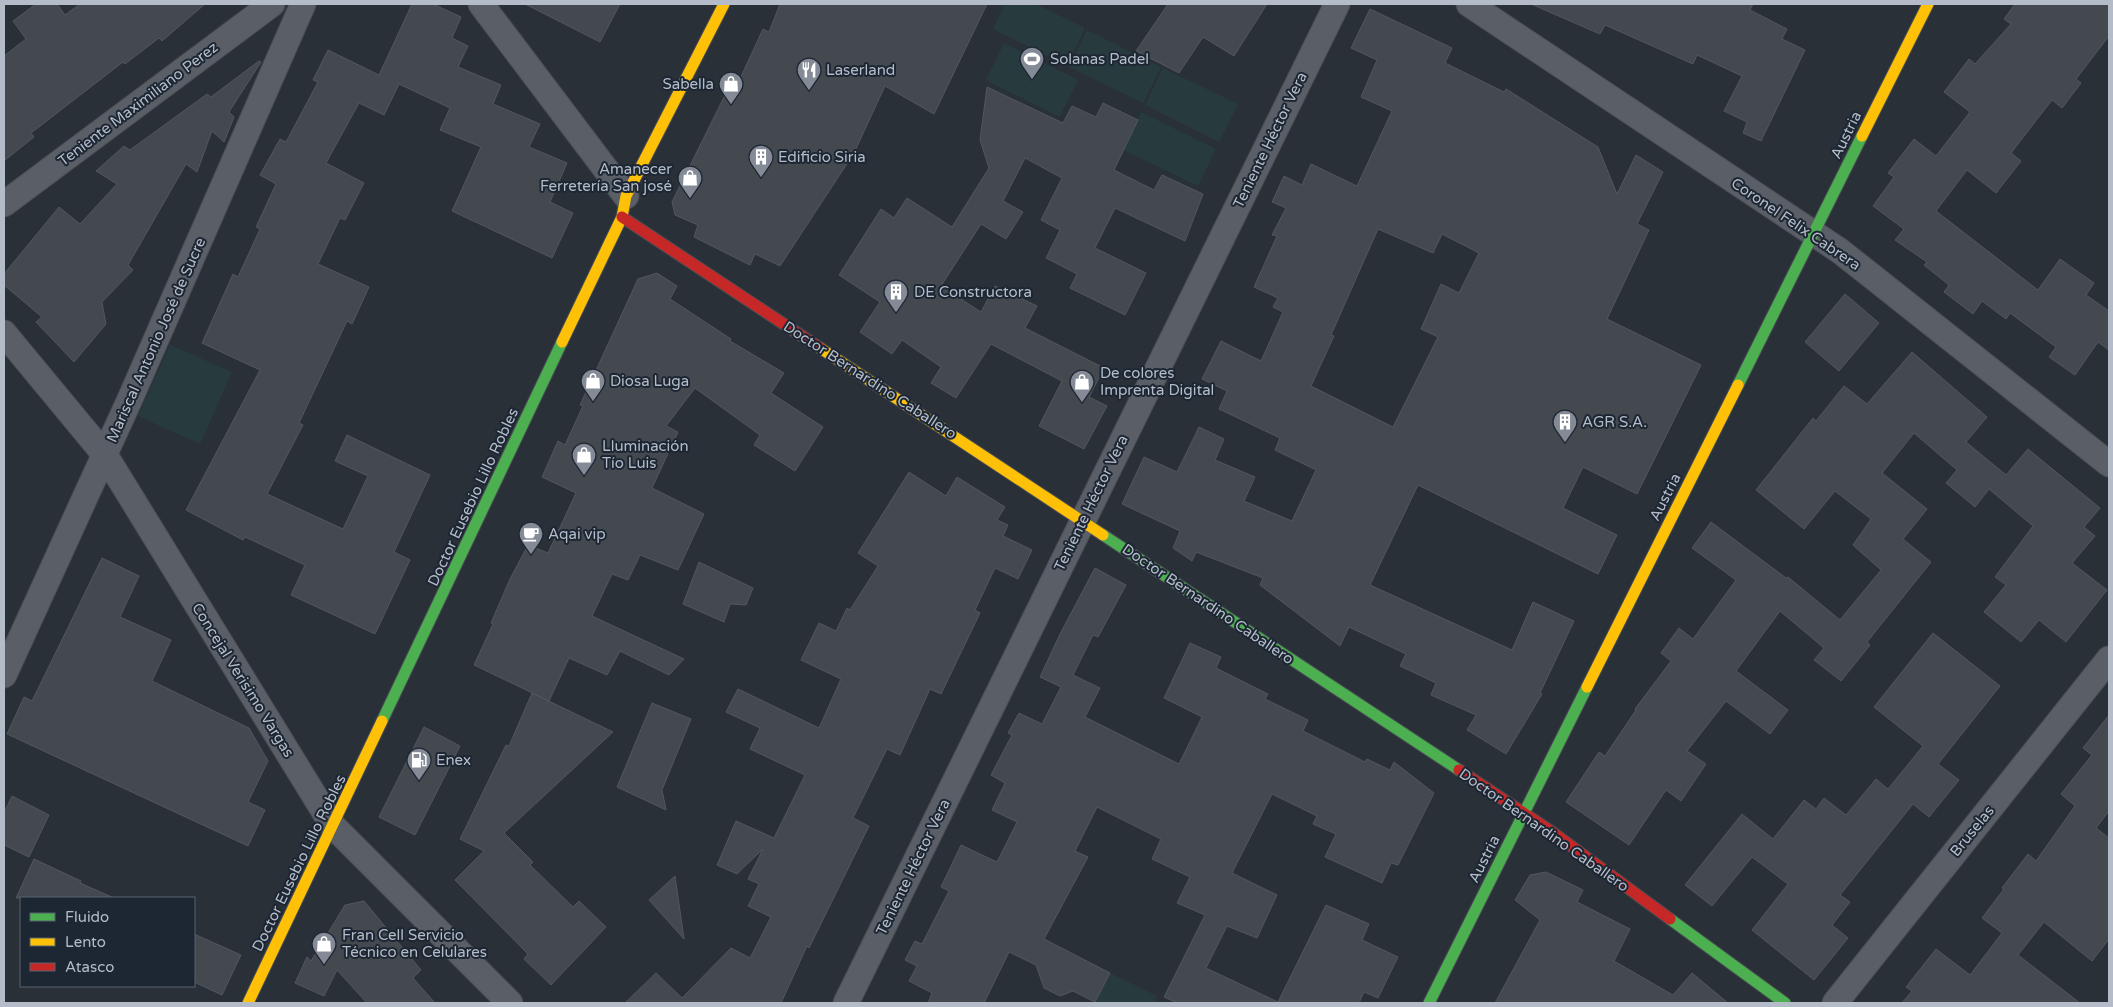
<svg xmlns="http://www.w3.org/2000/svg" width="2113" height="1007" font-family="'Varela Round',sans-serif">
  <rect width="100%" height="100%" fill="#2a3038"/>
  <!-- green -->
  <path fill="#273a3e" d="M1005,4H1036L1085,28L1067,66L993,29Z
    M1087,30L1161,67L1143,103L1069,67Z
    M1004,43L1078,80L1060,117L986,80Z
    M1163,68L1238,104L1219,142L1145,105Z
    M1141,112L1216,149L1198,186L1123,150Z
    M170,345L232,372L200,444L138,416Z
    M1110,973L1157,996L1154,1003H1095Z"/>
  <!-- building -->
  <path fill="#444950" stroke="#52575f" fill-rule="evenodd" d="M36,4H57L65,15L80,4H205L162,41L159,38L125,64L123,62L31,133L34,137L4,161V56L26,39L13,21Z
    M412,4H433L461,17L452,38L468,46L458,67L501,85L493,104L540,124L529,147L567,163L550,202L573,213L552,258L452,211L481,147L440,130L450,108L399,84L384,115L359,103L326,163L364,183L345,220L340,218L318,264L369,287L352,324L347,321L299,423L303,425L267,494L343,529L368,476L335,461L347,435L430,475L394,552L410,560L375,634L291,595L305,565L245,537L243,540L186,510L260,370L202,343L233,274L238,277L260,229L256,227L276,184L260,175L280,139L286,142L318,82L313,80L328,50L379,75Z
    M525,4H620L600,42Z
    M780,4H987L934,114L885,86L854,153L780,266L755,254L750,265L694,237L698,225L675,215L672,202L726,93L732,96L763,29L769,32Z
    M1168,4H1267L1234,56L1203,37L1179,73L1136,51Z
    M1531,4H1753L1750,10L1787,29L1782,39L1805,50L1761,141L1743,133L1747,122L1724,111L1742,76L1697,55L1693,64L1605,25L1600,34Z
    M2015,4H2109V36L2076,79L2081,83L2062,108L2052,100L2011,153L2021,161L1996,193L1967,170L1936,211L2038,290L2060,259L2094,283L2086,295L2109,311V350L2098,342L2075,375L2049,357L2056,347L2010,313L2006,319L1982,301L1973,314L1944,292L1949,285L1924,265L1927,262L1895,240L1904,229L1873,206L1894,177L1888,173L1914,139L1936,156L1970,112L1944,92L1969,59L1975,64L2011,24L2004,19Z
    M1370,9L1452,48L1445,63L1504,92L1506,89L1598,147L1617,194L1636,155L1663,172L1637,224L1649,230L1607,319L1701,365L1637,494L1583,467L1563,508L1617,535L1598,574L1418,485L1370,585L1512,650L1533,602L1574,621L1540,693L1542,694L1506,754L1467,730L1476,715L1431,695L1436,683L1400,666L1406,654L1349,627L1340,646L1260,585L1263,578L1196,552L1192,561L1173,548L1180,531L1122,504L1144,457L1177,472L1199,427L1224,439L1215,460L1255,477L1244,501L1292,521L1316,470L1275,450L1280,438L1219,409L1227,391L1202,379L1221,341L1261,361L1283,312L1273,307L1278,298L1254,287L1277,236L1272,235L1286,208L1272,202L1284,176L1302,185L1311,164L1357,186L1392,111L1361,97L1377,60L1351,48ZM1378,229L1433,253L1442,234L1479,253L1459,293L1441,284L1421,329L1438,337L1393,427L1311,386L1334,336L1331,335Z
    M259,61L261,62L229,112L234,117L224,142L212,131L197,172L186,164L128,265L133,270L102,302L106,324L74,362L36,322L42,317L4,285V274L59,207L80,224L117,184L96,171L124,146L130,150L207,94L211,97Z
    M987,87L1063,123L1072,106L1096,117L1103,103L1138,120L1114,170L1154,190L1162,175L1203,194L1185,241L1115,208L1095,248L1146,273L1125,315L1070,288L1077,274L1046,258L1060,230L1041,220L1062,178L1025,158L1003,201L1023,212L1006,239L981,224L941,286L981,312L995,286L1037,306L1025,328L1104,368L1089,397L1107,406L1084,449L1039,426L1062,381L991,344L956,398L931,383L941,367L902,340L892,354L860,332L880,302L839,275L881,209L894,218L907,198L952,227L989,168L980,140Z
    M657,273L677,286L670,299L731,339L730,341L784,373L771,393L823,427L795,471L754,445L760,435L695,388L666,426L678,432L652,488L704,514L678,570L640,555L628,580L612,574L592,616L684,659L669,675L620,651L607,675L569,658L549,701L474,665L493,624L491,623L510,579L528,545L548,553L576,493L542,477L558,441L565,445L583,406L580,405L638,279Z
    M1845,294L1879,323L1839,371L1805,342Z
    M1912,352L1987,417L1966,442L2006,475L2028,449L2100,508L2084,527L2095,536L2072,563L2107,590L2066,642L2039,620L2021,642L1984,612L2006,585L1995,577L2033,526L1989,489L1975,507L1946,483L1957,470L1914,433L1882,473L1927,509L1903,539L1931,562L1867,642L1870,645L1841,681L1814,660L1824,648L1780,611L1736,671L1788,710L1770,734L1726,701L1687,751L1706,764L1681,801L1666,790L1629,845L1566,802L1599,752L1605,756L1636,710L1635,709L1671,661L1661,653L1679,628L1693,639L1736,580L1692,548L1711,522L1786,578L1788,577L1840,620L1881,570L1853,545L1871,519L1835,491L1804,529L1756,490L1813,418L1816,421L1844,386L1867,404Z
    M909,472L946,496L957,477L1005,507L997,520L1008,525L1003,536L1032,550L1018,579L995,568L975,610L980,613L941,694L930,689L900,755L887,749L853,818L869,826L809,948L807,946L781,1003H625L656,973L682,998L731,948L750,958L771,917L748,906L759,884L748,879L763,849L737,874L717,865L736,821L774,838L805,775L750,749L760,728L726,712L738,689L819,728L841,679L801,660L819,623L836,631L847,608L850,610L878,566L858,553Z
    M102,558L139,576L120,617L171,640L152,681L249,728L268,761L248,802L265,810L248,846L7,734L24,697L32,701Z
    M699,562L753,588L746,605L730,604L724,622L683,604Z
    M1095,568L1126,585L1098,637L1093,635L1073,675L1100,688L1085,717L1179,764L1202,717L1164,698L1190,643L1221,657L1216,668L1268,694L1265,699L1308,720L1303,731L1365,762L1367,759L1390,770L1394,762L1434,793L1398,865L1391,863L1382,883L1325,857L1336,834L1313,824L1317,816L1272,794L1232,873L1277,895L1257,938L1227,926L1206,968L1278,1002L1326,905L1369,924L1362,940L1398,957L1378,998L1364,992L1359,1003H1177L1164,997L1205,915L1177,903L1190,877L1152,859L1161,839L1097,807L1075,851L1088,857L1044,939L1110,973L1095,1002L1073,991L1060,996L1044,988L1036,965L1009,952L984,1003H928L932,993L909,981L917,966L905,960L915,941L922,944L949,891L941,887L961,845L997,862L1017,822L992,810L1005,783L991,775L1012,735L1008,733L1019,713L1042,724L1061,687L1040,677L1060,634Z
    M1933,633L2000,686L1938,764L1959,780L1929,817L1913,804L1840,895L1850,902L1832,925L1848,938L1814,980L1752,930L1788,884L1752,857L1712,906L1685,885L1742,814L1773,839L1804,800L1816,809L1824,798L1846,815L1876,779L1888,789L1923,746L1874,707Z
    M532,693L613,732L504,833L533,862L530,865L573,907L579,901L606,927L551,985L524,959L528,954L455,880L484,851L460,839L506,745L509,746Z
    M652,703L691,719L662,790L666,810L617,787Z
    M2109,715V811L2096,828L2109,838V939L2092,961L2044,922L2018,955L2080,1003H1902L1912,991L1906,987L1936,949L1970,975L2002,933L1982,918L2004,889L2002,888L2028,854L2036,861L2075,806L2061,794L2092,755L2083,748Z
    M424,727L460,746L415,835L379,817Z
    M12,796L49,815L29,857L4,845V813Z
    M34,859L81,881L80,883L114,898H16Z
    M1546,872L1583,890L1577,902L1630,929L1614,961L1673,995L1692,973L1728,1003H1495L1540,920L1515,900L1530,875Z
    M675,876L684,939L649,900Z
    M364,901L421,970L413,978L435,1003H367L337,970L324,996L295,983L307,957L311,961L345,905Z
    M194,934L241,955L222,995L194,982Z"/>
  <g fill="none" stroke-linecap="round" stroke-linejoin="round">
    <defs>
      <path id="street" d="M481,4L626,196
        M1469,4L1840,251L2109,464
        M4,204L272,4
        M4,333L105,455L333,826L510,1003
        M4,675L130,399L303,4
        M846,1003L1337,4
        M1835,1003L2109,659"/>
      <path id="fast" d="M1738,385L1862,136
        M1103,535L1459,770
        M382,721L562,342
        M1670,919L1785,1003
        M1429,1003L1587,687"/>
      <path id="slow" d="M1862,136L1928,4
        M562,342L622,217L626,196L724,4
        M820,348L1103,535
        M1587,687L1738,385
        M248,1003L382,721"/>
      <path id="jam" d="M622,217L820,348
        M1459,770L1552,832L1670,919"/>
    </defs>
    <!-- street casing -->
    <use href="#street" stroke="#484c53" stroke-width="27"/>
    <!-- fast casing -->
    <use href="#fast" stroke="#484c53" stroke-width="13"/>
    <!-- slow casing -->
    <use href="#slow" stroke="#484c53" stroke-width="13"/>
    <!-- jam casing -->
    <use href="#jam" stroke="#484c53" stroke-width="13"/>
    <!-- street -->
    <use href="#street" stroke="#5a5e66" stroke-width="25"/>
    <!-- fast -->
    <use href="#fast" stroke="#4caf50" stroke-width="11"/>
    <!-- slow -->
    <use href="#slow" stroke="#ffc107" stroke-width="11"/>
    <!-- jam -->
    <use href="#jam" stroke="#c62828" stroke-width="11"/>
  </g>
  <!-- icons -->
  <defs>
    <symbol id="stadium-pin" viewBox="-11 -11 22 30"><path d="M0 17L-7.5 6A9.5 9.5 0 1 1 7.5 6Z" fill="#848b96" stroke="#1d2633"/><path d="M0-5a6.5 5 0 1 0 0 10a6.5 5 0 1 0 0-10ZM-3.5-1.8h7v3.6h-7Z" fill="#fff"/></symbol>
    <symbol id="restaurant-pin" viewBox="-11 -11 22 30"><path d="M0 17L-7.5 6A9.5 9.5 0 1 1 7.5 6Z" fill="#848b96" stroke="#1d2633"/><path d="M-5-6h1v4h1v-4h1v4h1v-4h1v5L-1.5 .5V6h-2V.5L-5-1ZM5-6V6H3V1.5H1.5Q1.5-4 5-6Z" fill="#fff"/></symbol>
    <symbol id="shop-pin" viewBox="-11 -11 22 30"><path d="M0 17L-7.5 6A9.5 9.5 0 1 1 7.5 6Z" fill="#848b96" stroke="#1d2633"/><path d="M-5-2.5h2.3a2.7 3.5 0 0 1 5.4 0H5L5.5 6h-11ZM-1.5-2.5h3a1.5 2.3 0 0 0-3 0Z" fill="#fff"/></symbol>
    <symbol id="building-pin" viewBox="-11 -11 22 30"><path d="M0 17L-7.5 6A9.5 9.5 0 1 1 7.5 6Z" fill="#848b96" stroke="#1d2633"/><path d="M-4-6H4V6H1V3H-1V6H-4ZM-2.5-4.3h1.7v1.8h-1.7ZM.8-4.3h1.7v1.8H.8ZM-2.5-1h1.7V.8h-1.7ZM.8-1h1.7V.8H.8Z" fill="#fff"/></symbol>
    <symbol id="cafe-pin" viewBox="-11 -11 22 30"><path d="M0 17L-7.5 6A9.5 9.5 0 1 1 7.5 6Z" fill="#848b96" stroke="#1d2633"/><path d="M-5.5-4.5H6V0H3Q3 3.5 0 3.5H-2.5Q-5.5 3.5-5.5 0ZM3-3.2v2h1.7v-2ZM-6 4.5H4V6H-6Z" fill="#fff"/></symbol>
    <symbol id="fuel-pin" viewBox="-11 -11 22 30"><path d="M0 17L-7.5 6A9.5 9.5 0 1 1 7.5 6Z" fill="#848b96" stroke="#1d2633"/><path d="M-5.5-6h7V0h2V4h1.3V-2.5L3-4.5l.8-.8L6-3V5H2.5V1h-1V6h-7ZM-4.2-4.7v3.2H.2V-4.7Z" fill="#fff"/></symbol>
  </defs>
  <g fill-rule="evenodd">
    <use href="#stadium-pin" x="1018" y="45" width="28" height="38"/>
    <use href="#restaurant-pin" x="795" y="56" width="28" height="38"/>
    <use href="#shop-pin" x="717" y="70" width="28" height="38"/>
    <use href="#building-pin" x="747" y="143" width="28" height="38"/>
    <use href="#shop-pin" x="676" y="164" width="28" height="38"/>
    <use href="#building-pin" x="882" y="278" width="28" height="38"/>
    <use href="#shop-pin" x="579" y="367" width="28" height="38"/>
    <use href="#shop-pin" x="1068" y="368" width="28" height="38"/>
    <use href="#building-pin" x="1551" y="408" width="28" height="38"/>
    <use href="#shop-pin" x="570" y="441" width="28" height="38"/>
    <use href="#cafe-pin" x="517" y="520" width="28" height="38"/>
    <use href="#fuel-pin" x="405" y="746" width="28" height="38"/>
    <use href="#shop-pin" x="310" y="930" width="28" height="38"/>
  </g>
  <g text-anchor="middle" stroke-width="4" stroke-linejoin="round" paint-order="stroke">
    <!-- poi labels -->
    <g font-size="15" fill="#b4bcc9" stroke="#1d2633" text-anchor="start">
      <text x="1050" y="64">Solanas Padel</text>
      <text x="826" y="75">Laserland</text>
      <text x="714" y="89" text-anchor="end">Sabella</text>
      <text x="778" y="162">Edificio Siria</text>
      <text x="672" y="174" text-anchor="end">Amanecer<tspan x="672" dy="17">Ferretería San josé</tspan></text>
      <text x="914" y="297">DE Constructora</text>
      <text x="1100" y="378">De colores<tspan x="1100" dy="17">Imprenta Digital</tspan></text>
      <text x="610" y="386">Diosa Luga</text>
      <text x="1582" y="427">AGR S.A.</text>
      <text x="602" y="451">Lluminación<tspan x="602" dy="17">Tío Luis</tspan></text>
      <text x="548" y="539">Aqai vip</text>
      <text x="436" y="765">Enex</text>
      <text x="342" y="940">Fran Cell Servicio<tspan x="342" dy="17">Técnico en Celulares</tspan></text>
    </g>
    <!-- street labels -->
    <g font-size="15" fill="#b4bcc9" stroke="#1d2633">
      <text transform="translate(138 104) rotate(-37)" y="5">Teniente Maximiliano Perez</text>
      <text transform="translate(1846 135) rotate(-64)" y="5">Austria</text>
      <text transform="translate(1270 140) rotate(-64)" y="5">Teniente Héctor Vera</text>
      <text transform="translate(1796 224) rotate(34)" y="5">Coronel Felix Cabrera</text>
      <text transform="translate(156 340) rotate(-66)" y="5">Mariscal Antonio José de Sucre</text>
      <text transform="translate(870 380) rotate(33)" y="5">Doctor Bernardino Caballero</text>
      <text transform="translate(473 497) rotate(-65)" y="5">Doctor Eusebio Lillo Robles</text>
      <text transform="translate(1665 497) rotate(-63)" y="5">Austria</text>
      <text transform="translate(1091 503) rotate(-64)" y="5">Teniente Héctor Vera</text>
      <text transform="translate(1208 604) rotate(34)" y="5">Doctor Bernardino Caballero</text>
      <text transform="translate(243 680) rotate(58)" y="5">Concejal Verisimo Vargas</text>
      <text transform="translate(1544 830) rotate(35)" y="5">Doctor Bernardino Caballero</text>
      <text transform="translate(1972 831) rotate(-51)" y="5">Bruselas</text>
      <text transform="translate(1484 859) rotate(-63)" y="5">Austria</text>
      <text transform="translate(299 863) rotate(-64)" y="5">Doctor Eusebio Lillo Robles</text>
      <text transform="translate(913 867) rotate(-64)" y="5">Teniente Héctor Vera</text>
    </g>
  </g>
  <!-- border -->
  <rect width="2113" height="1007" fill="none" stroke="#b4bcc9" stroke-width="10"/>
  <!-- legend -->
  <rect x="20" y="897" width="175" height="90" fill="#1d2633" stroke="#59626f"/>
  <rect x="30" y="913" width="25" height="8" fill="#4caf50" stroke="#59626f"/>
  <text x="65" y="922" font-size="15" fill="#b4bcc9">Fluido</text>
  <rect x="30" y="938" width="25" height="8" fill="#ffc107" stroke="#59626f"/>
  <text x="65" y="947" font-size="15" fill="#b4bcc9">Lento</text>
  <rect x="30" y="963" width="25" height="8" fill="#c62828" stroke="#59626f"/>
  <text x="65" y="972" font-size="15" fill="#b4bcc9">Atasco</text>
</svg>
